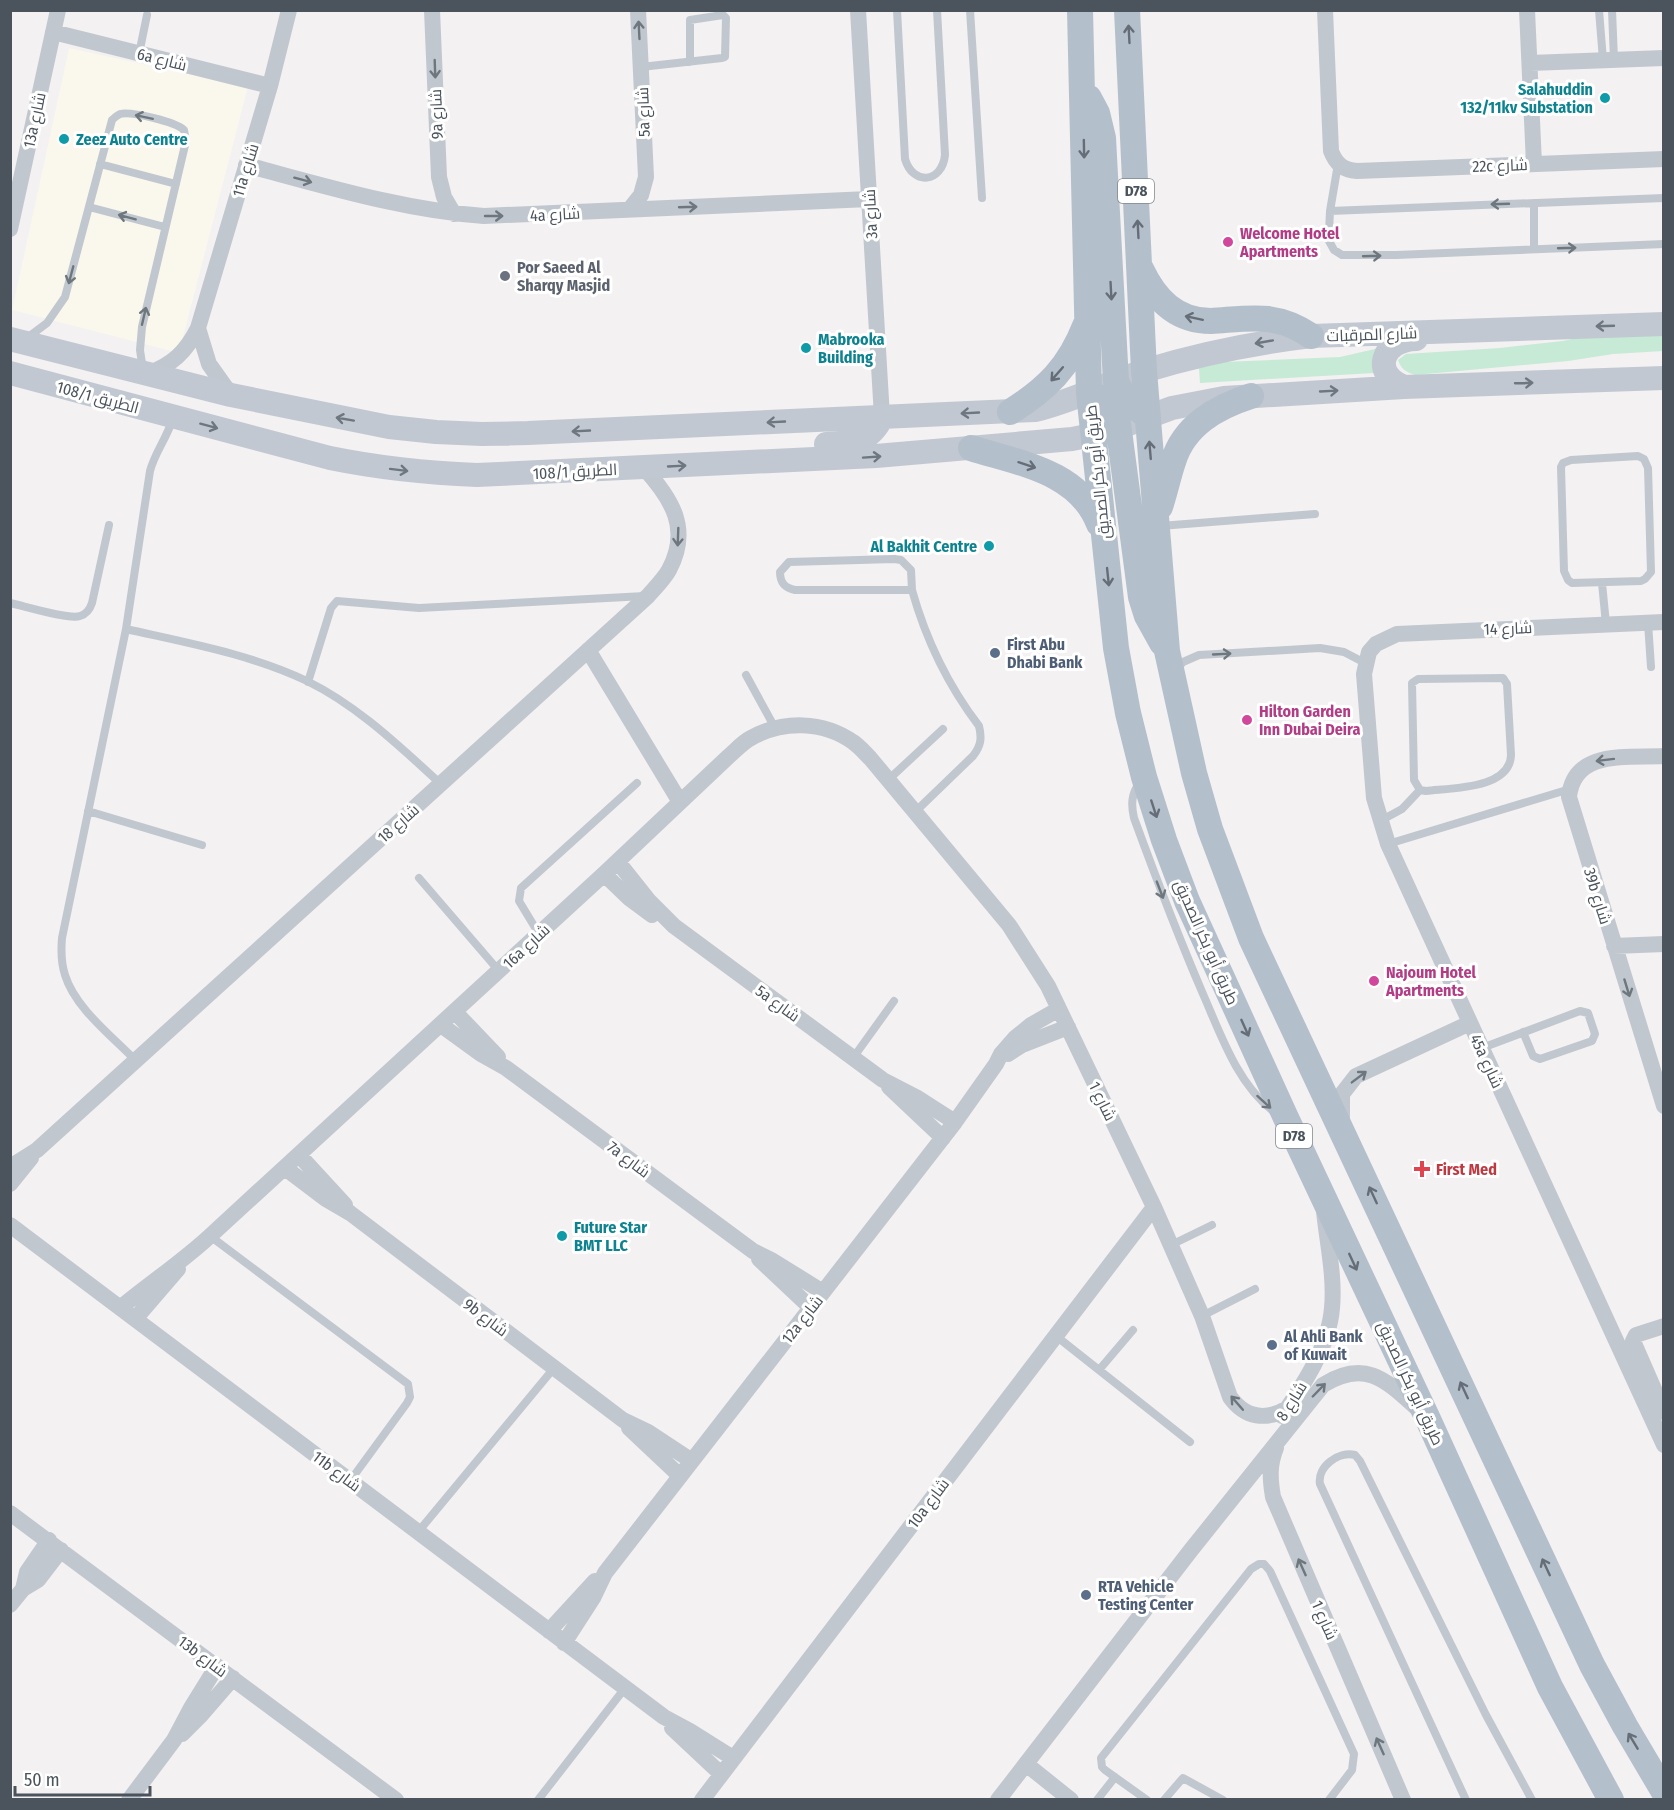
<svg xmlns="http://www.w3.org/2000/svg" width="1674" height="1810" font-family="'Fira Sans Condensed',Cairo,sans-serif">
  <rect width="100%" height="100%" fill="#f3f1f1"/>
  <!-- commercial -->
  <path fill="#faf7ed" d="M69,48L248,87L179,353L12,310Z"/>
  <!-- green -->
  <path fill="#c6ead6" d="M1663,328V351L1613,354L1568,361L1415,375C1406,372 1401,369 1398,360L1406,354L1500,348L1563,341L1613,330Z
    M1375,349L1374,373L1200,383L1199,368L1223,362L1340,357Z"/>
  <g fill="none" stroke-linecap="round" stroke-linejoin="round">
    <!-- lane -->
    <path stroke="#c1c7ce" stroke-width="8" d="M897,10L905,159C913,186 942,183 945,155L937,10
      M970,10L982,198
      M1599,10L1603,60
      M1612,10L1614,60
      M139,54L147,15
      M641,67L722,58L725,57L726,18L723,15L690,20V62
      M100,164L176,184
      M1338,164L1330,211L1329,232V241L1334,250L1342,255H1396L1664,244
      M89,207L165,227
      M1330,211L1664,198
      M1534,249V203
      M27,338L47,323L65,297L112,120C115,117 116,116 120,114C131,111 176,122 184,130L186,141L142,327L140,350L143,370
      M1638,456L1644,459L1648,468L1651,572L1645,579L1641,581L1572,583L1568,580L1564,571L1561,467L1563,463L1571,460Z
      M1160,526L1315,514
      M894,559L901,560L911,570L912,590H795C785,588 780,583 780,572L789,562Z
      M1602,583L1606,624
      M912,590C926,640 947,684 979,726C982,738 981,746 973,756L915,812
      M10,603C24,606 69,620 80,616C87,614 90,609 92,603L109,525
      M1648,623L1651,667
      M126,629C188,643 250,654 307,681C358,706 399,746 441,784
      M1175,671L1183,662L1199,655L1320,648L1344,652L1365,663
      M746,675L775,728
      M1503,678L1507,684L1511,755C1510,789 1452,788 1426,791L1420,790L1414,780L1412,683L1418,679Z
      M308,682L331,608L337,601L419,608L645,596
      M888,780L943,729
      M1140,782C1131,794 1131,805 1134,818C1156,878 1178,936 1203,994C1221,1035 1237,1083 1273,1111
      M88,811L202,845
      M1380,821L1402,809L1420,790
      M1388,844L1570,789
      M419,878L499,971
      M539,934L519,901L521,888L637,783
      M1482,1048L1580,1011L1588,1013L1595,1034L1592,1041L1540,1059L1533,1056L1523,1032
      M853,1058L894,1001
      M136,1061C112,1036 75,1008 65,975C61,963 61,950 62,938L126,629L150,471C155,452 167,438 173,418
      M210,1236L408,1384L410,1397L407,1403L350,1481
      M1171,1245L1212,1225
      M1202,1316L1255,1289
      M1056,1336L1190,1442
      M1099,1370L1133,1330
      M418,1532L554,1368
      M538,1800L625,1688
      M1097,1800L1115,1777
      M1147,1800L1105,1770L1102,1767L1101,1758L1251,1569L1259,1564H1264L1270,1571L1354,1754L1352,1770L1329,1800
      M1164,1800L1183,1778L1223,1800
      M1466,1800L1320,1484C1317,1467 1338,1451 1355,1455L1360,1461L1486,1715L1532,1800"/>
    <!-- street -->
    <path stroke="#c1c7ce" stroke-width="16" d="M432,10L439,177L444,197L454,214
      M858,10L882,417
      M1325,10L1331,151C1336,164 1343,170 1357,171L1664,159
      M1527,10L1534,164
      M53,32L270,86
      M1530,63L1664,58
      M246,165C325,186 403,210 484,216L869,199
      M629,210L641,195L646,177L638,10
      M10,229L58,10
      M198,328L209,364L231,395
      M147,374C172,365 186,352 198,328L270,86L289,10
      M1664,622L1397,634L1376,644L1369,652L1364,674L1374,798L1388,844L1664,1445
      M588,650L680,802
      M1664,756C1627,758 1574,749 1569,797L1664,1106
      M618,862L649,901L674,926L883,1080L916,1097L955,1122
      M604,874L629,898L652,915
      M1614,946L1664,944
      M455,1012L498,1057
      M441,1025L481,1054L506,1068L753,1251L773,1261L823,1292
      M1008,1054L1022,1045L1068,1027
      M889,1087L943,1138
      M1342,1125V1094L1356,1076L1470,1023
      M299,1155L345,1205
      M10,1167L37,1150L648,596C655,588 664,579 669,570C691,529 672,499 644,468
      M285,1168L326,1199L350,1213L623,1420L648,1432L692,1461
      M10,1184L31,1158
      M10,1225L664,1717L690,1731L733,1758
      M759,1259L811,1308
      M120,1308C150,1283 182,1262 210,1236L604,874L729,756C736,750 743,742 751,738C783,720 823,721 853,742C859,746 865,753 870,758L1009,925L1048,986L1154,1207L1202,1316L1230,1397C1245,1418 1266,1421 1288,1408
      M135,1319L178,1269
      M1664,1326L1636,1335L1633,1341L1664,1412
      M1282,1416C1304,1384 1329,1346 1332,1308C1335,1276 1327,1242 1324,1211
      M629,1428L680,1476
      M1276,1448C1269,1465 1270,1479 1273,1497L1403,1800
      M10,1513L396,1800
      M23,1589L38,1580L61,1550
      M10,1605L23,1589L27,1572L49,1540
      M549,1631L595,1581
      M564,1643L593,1598L605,1573L955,1122L996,1064L1001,1054L1015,1038L1031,1025L1059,1009
      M672,1728L721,1774
      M182,1734L201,1715L233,1678
      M1026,1764L1071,1800
      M129,1800L174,1740L191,1708L217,1666
      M702,1800L1154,1207
      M998,1800L1191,1550L1323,1385C1366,1358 1387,1381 1419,1410"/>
    <!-- secondary -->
    <path stroke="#c1c8d2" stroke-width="24" d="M10,339L231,395L389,427L436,432L482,434L528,433L1035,410C1073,401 1107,383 1144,371C1199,354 1254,343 1311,336L1664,324
      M10,373L330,458C379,468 427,473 477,475L876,456L1072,439L1107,432L1172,408L1224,398L1404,387L1664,378
      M1404,387C1371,374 1381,340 1416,339
      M826,444C851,442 870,444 882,417"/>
    <!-- primary -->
    <path stroke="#b4bfcc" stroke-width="26" d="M1080,10L1089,393L1116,648L1128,713L1144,777L1164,840L1187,901L1286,1118L1427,1417L1550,1687L1611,1800
      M1127,10L1144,371L1167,651L1194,773L1210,829L1251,938L1592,1665L1625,1726L1664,1792
      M1089,98L1097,113L1103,138L1116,382L1127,401L1147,416
      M1141,269C1155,299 1176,321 1211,321C1230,320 1249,317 1268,319C1284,321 1298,327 1311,336
      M1093,395C1105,399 1111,406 1117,416L1141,597L1147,616L1162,643
      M1010,412C1047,389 1069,367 1085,326
      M971,448C1018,463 1079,471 1099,524
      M1160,507C1165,492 1168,477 1173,462C1184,425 1217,407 1251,396"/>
  </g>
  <!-- one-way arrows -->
  <defs><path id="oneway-shaft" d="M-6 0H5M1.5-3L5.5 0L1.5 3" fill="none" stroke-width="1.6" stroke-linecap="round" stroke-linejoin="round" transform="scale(1.5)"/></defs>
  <g stroke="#6e767e">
    <use href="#oneway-shaft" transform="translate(639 30) rotate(-93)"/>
    <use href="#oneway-shaft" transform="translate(435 69) rotate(88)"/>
    <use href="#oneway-shaft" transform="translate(144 117) rotate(-168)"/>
    <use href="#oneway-shaft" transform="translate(303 180) rotate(15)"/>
    <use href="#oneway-shaft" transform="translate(1500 204) rotate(178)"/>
    <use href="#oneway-shaft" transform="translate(688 207) rotate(-2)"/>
    <use href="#oneway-shaft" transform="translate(494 216)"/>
    <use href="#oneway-shaft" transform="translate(127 217) rotate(-165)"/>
    <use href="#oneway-shaft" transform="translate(1567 248) rotate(-2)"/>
    <use href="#oneway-shaft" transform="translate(1372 256) rotate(-2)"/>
    <use href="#oneway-shaft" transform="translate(71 275) rotate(105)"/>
    <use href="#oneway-shaft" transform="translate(144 316) rotate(-77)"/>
    <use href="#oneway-shaft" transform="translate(678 537) rotate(92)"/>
    <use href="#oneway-shaft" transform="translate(1222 654) rotate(-3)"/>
    <use href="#oneway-shaft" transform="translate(1605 760) rotate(173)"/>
    <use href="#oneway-shaft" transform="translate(1160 890) rotate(69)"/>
    <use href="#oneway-shaft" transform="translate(1627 988) rotate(73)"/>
    <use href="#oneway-shaft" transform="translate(1359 1077) rotate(-37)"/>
    <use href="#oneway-shaft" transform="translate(1264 1102) rotate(42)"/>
    <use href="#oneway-shaft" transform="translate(1319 1390) rotate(-46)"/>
    <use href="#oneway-shaft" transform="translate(1237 1403) rotate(-131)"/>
    <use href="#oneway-shaft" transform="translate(1302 1567) rotate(-114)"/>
    <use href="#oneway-shaft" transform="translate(1380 1746) rotate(-114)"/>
  </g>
  <g stroke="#656e78">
    <use href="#oneway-shaft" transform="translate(1129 34) rotate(-93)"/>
    <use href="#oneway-shaft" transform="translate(1084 149) rotate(89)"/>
    <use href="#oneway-shaft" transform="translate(1138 229) rotate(-93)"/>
    <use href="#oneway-shaft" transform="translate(1111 291) rotate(87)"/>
    <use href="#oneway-shaft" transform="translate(1194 318) rotate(-168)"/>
    <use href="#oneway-shaft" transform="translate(1057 374) rotate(131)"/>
    <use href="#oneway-shaft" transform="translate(1150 450) rotate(-95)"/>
    <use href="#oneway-shaft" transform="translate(1027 465) rotate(18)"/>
    <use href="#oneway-shaft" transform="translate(1108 577) rotate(84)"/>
    <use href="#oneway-shaft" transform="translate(1154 809) rotate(72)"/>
    <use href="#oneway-shaft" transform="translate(1245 1028) rotate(66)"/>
    <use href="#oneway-shaft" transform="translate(1373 1195) rotate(-115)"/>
    <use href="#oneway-shaft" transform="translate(1353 1262) rotate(65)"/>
    <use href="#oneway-shaft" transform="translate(1464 1390) rotate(-115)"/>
    <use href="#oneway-shaft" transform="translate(1546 1567) rotate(-115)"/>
    <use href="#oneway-shaft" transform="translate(1633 1741) rotate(-121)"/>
  </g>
  <g stroke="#6e767f">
    <use href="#oneway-shaft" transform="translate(1605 326) rotate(178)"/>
    <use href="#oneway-shaft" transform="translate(1264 342) rotate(170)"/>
    <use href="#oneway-shaft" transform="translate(1524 383) rotate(-2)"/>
    <use href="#oneway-shaft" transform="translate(1329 391) rotate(-3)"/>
    <use href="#oneway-shaft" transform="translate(970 413) rotate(177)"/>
    <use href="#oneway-shaft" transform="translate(345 419) rotate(-170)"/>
    <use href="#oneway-shaft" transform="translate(776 422) rotate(177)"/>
    <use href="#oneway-shaft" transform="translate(209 426) rotate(15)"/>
    <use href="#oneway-shaft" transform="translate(581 431) rotate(177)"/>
    <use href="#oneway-shaft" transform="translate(872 457) rotate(-4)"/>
    <use href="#oneway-shaft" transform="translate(677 466) rotate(-3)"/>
    <use href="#oneway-shaft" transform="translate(399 470) rotate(7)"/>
  </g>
  <!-- markers -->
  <g fill="#0f9aa8" stroke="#fff" stroke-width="2">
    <circle cx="1605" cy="98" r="6"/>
    <circle cx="64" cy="139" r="6"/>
    <circle cx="806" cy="348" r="6"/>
    <circle cx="989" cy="546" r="6"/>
    <circle cx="562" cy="1236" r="6"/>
  </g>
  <g fill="#d1479c" stroke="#fff" stroke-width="2">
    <circle cx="1228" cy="242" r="6"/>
    <circle cx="1247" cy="720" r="6"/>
    <circle cx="1374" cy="981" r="6"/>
  </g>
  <circle fill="#6b7280" stroke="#fff" stroke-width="2" cx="505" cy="276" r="6"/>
  <g fill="#5c6f8a" stroke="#fff" stroke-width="2">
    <circle cx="995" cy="653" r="6"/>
    <circle cx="1272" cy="1345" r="6"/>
    <circle cx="1086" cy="1595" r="6"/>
  </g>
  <path fill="#e0444e" stroke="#fff" stroke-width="2" d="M1419 1160h6v6h6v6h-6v6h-6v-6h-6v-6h6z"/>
  <g text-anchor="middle" stroke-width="6" stroke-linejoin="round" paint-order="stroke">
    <!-- shield labels -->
    <g fill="#fff" stroke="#81878d" stroke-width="1.5">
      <rect x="1118" y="179" width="36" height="24" rx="4.5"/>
      <rect x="1276" y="1124" width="36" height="24" rx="4.5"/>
    </g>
    <g font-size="15" font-weight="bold" fill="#4b535c">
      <text x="1136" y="196">D78</text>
      <text x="1294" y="1141">D78</text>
    </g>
    <!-- street labels -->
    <g font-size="16" fill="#4b535c" stroke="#fff">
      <text transform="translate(162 59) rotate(14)" y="6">6a شارع</text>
      <text transform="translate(643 112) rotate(-92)" y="6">5a شارع</text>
      <text transform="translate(436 114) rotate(-92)" y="6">9a شارع</text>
      <text transform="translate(34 120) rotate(-78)" y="6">13a شارع</text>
      <text transform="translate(1500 165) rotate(-2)" y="6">22c شارع</text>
      <text transform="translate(245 170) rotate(-73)" y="6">11a شارع</text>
      <text transform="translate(555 214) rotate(-3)" y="6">4a شارع</text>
      <text transform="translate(870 214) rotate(-93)" y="6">3a شارع</text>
      <text transform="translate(1372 334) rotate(-2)" y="6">شارع المرقبات</text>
      <text transform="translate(98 397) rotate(15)" y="6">108/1 الطريق</text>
      <text transform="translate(575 471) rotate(-3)" y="6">108/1 الطريق</text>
      <text transform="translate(1097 472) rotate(-96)" y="6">طريق أبو بكر الصديق</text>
      <text transform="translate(1508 628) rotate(-2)" y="6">شارع 14</text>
      <text transform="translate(398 823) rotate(-42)" y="6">شارع 18</text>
      <text transform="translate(1598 896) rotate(73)" y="6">39b شارع</text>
      <text transform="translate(1207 942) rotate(66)" y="6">طريق أبو بكر الصديق</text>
      <text transform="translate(526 946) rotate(-43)" y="6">16a شارع</text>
      <text transform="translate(778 1003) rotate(36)" y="6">5a شارع</text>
      <text transform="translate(1487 1061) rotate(65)" y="6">45a شارع</text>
      <text transform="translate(1103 1101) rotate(64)" y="6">شارع 1</text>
      <text transform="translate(629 1159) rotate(37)" y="6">7a شارع</text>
      <text transform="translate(486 1317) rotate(37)" y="6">9b شارع</text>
      <text transform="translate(802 1319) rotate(-52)" y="6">12a شارع</text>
      <text transform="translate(1411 1383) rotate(65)" y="6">طريق أبو بكر الصديق</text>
      <text transform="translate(1291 1401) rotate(-58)" y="6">شارع 8</text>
      <text transform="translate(337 1471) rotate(37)" y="6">11b شارع</text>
      <text transform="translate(928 1503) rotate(-53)" y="6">10a شارع</text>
      <text transform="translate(1325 1620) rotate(66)" y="6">شارع 1</text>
      <text transform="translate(203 1656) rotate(37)" y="6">13b شارع</text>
    </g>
    <!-- culture labels -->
    <g font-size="16" font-weight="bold" fill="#0d838f" stroke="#fff" text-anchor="start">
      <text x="1593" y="95" text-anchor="end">Salahuddin<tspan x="1593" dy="18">132/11kv Substation</tspan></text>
      <text x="76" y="145">Zeez Auto Centre</text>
      <text x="818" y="345">Mabrooka<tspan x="818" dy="18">Building</tspan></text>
      <text x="977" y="552" text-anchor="end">Al Bakhit Centre</text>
      <text x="574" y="1233">Future Star<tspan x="574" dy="18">BMT LLC</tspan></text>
    </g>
    <!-- hotel labels -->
    <g font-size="16" font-weight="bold" fill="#b23c85" stroke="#fff" text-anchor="start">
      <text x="1240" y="239">Welcome Hotel<tspan x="1240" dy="18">Apartments</tspan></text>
      <text x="1259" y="717">Hilton Garden<tspan x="1259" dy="18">Inn Dubai Deira</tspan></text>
      <text x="1386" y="978">Najoum Hotel<tspan x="1386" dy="18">Apartments</tspan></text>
    </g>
    <!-- worship labels -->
    <g font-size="16" font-weight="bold" fill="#5b616d" stroke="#fff" text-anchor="start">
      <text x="517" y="273">Por Saeed Al<tspan x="517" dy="18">Sharqy Masjid</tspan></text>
    </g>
    <!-- service labels -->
    <g font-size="16" font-weight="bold" fill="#4e5e75" stroke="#fff" text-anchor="start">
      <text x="1007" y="650">First Abu<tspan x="1007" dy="18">Dhabi Bank</tspan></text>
      <text x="1284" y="1342">Al Ahli Bank<tspan x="1284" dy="18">of Kuwait</tspan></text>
      <text x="1098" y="1592">RTA Vehicle<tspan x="1098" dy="18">Testing Center</tspan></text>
    </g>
    <!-- health labels -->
    <g font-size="16" font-weight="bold" fill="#be3a42" stroke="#fff" text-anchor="start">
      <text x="1436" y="1175">First Med</text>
    </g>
  </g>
  <!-- border -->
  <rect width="1674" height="1810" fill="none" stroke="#4b535c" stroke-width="24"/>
  <!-- scale -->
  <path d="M15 1786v9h135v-9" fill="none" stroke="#4b535c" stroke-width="3"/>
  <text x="24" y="1786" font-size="18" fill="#4b535c" stroke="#ffffff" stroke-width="4.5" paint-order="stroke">50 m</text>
</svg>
